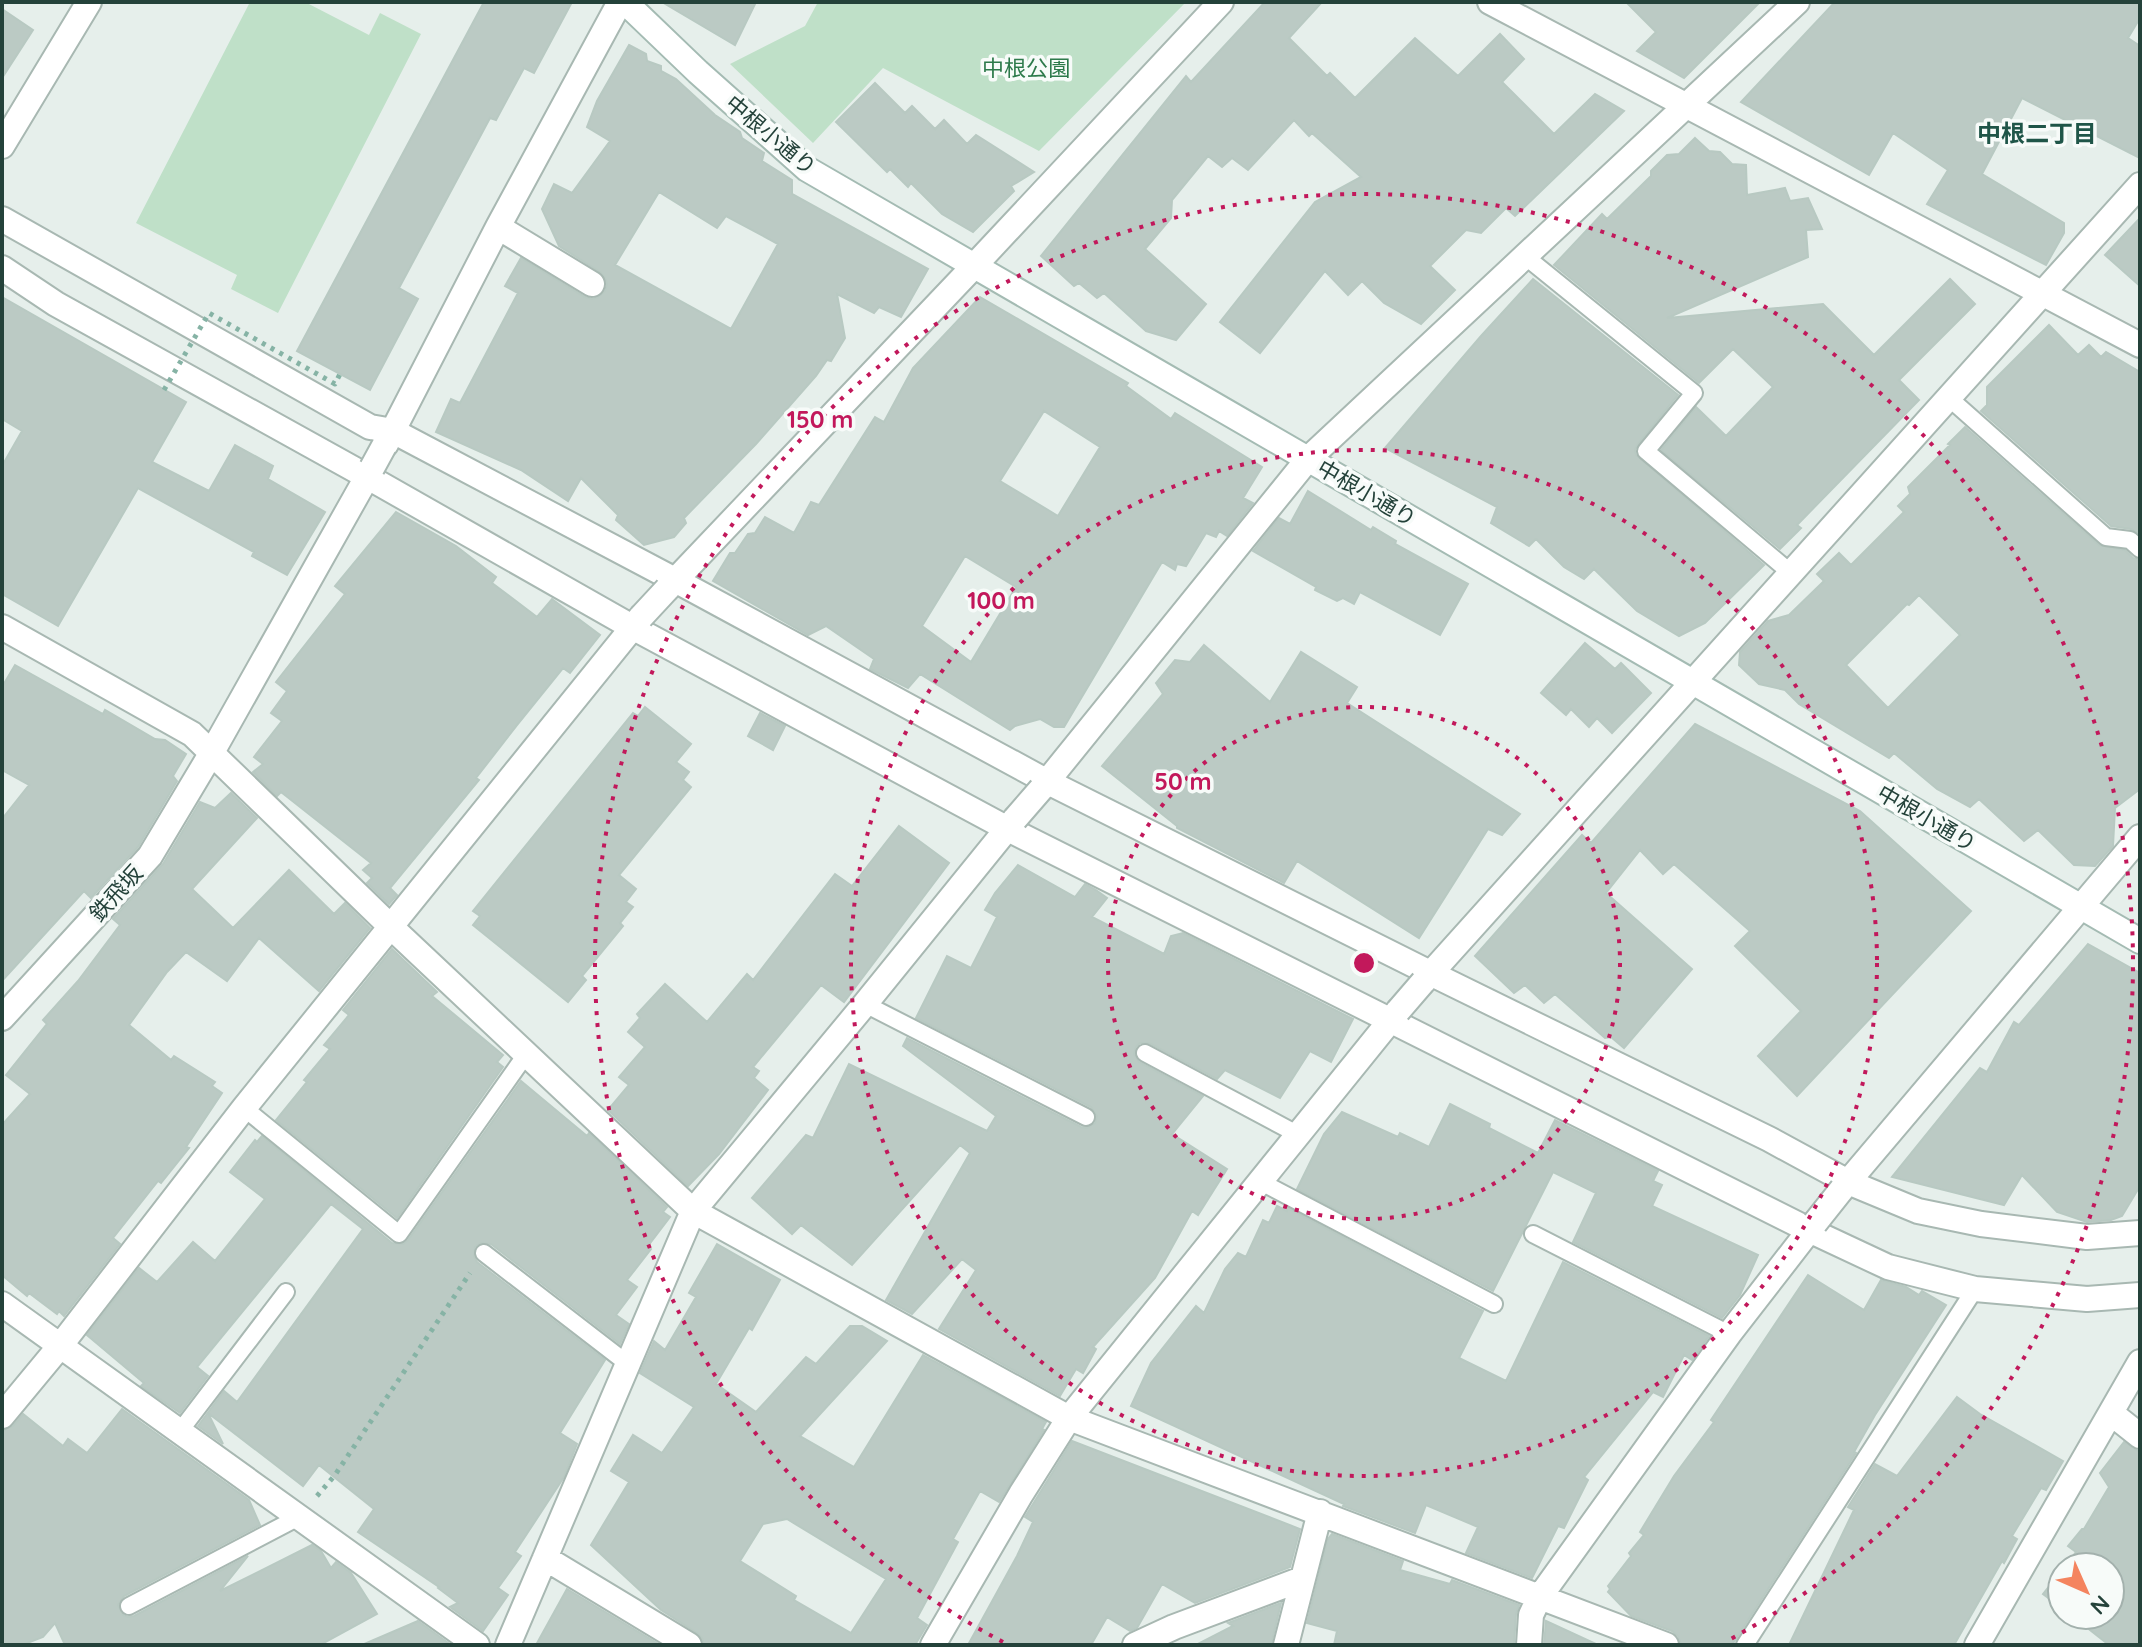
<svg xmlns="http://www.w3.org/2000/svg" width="2142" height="1647" font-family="Quicksand,'Noto Sans JP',sans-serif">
  <rect width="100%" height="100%" fill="#e6efeb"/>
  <!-- green -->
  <path fill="#bfe0c8" d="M250,2H305L369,35L380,13L421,34L278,313L231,289L237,275L136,223Z
    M818,2H1186L1039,151L883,68L813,143L730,64L805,26Z"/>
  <!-- building -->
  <path fill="#bbcac4" stroke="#b8c9c2" stroke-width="2" fill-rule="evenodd" d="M484,2H572L534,73L524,68L496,120L490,118L399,288L418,299L370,390L297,351Z
    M662,2H756L735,45Z
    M1265,2H1322L1289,38L1327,76L1330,73L1355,98L1415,38L1458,76L1500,34L1524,59L1502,82L1554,134L1595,94L1624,111L1515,216L1506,208L1481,233L1466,230L1430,266L1455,290L1421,324L1384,303L1362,281L1348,295L1325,271L1260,353L1220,322L1315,202L1361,177L1312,133L1309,136L1294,120L1248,170L1232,158L1222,167L1208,156L1172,200L1171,218L1145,249L1206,304L1176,340L1146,331L1104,293L1097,298L1079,283L1074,286L1041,256L1186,76L1191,82Z
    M1626,2H1760L1684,78L1637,51L1656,32Z
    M1835,2H2140V18L2128,38L2140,46V158L2022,98L1982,174L2064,223V233L2046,265L1927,204L1948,170L1893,133L1869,175L1741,102Z
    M2,9L33,30L2,78Z
    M629,45L646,54L647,61L661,66V71L676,79L715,115L740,132L742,138L764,153L762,161L792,180V194L928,269L901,317L879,307L874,313L837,294L845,338L831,361L827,360L816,376L756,444L684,518L686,523L674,537L644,545L616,520L618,515L581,478L568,501L521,470L436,432L451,399L460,403L518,293L505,286L521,258L585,297L592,299L598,297L605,291L607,284L605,278L600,272L559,246L542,209L554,184L572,193L610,141L587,127L597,101ZM659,192L717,228L726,216L778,244L731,329L615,265Z
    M875,83L905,113L912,106L935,129L944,120L967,144L976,135L1034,172L1011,186L1014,191L973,232L942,214L911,183L908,187L890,169L887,172L836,122Z
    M1695,138L1709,151L1720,152L1732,164L1746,165L1747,195L1785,188L1790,201L1808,198L1822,229L1806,230L1808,257L1667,318L1823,304L1874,355L1950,279L1975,304L1899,380L1919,400L1797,525L1801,528L1780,549L1661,450L1696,407L1726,436L1773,387L1733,349L1699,383L1554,265L1602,214L1607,219L1651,176V171L1667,155L1679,154Z
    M2140,218V286L2105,255Z
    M1533,279L1678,395L1638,444L1635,450L1636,455L1764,565L1705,623L1679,636L1637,611L1594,569L1584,579L1564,567L1536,539L1529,546L1491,523L1497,507L1385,448L1481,336Z
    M2,297L186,402L152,462L209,491L235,445L273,466L268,479L325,512L287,575L252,556L254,552L138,488L58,626L2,594V466L22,431L2,419Z
    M980,297L1128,383L1126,386L1171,419L1175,413L1262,467L1243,498L1253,503L1227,536L1219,531L1216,537L1206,533L1186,566L1177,564L1175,570L1162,562L1064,727H1054L1040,719L1015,726L1010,730L920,674L908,688L870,669L874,659L826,626L808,635L713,581L730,553H735L748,534L755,533L765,517L794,533L811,502L819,505L875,417L884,422L913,368ZM1044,411L1100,447L1058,516L1000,481ZM965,556L1016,587L971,662L922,626Z
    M2049,325L2078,355L2089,345L2101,357L2106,352L2140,372V534L2131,529L2111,526L1981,411L1987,405V387Z
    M1965,427L2099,545L2125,550L2133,558L2140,560V789L2115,808L2113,846L2095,866L2074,865L2038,830L2024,841L1979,799L1970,807L1937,789L1894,753L1889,758L1799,704L1785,690L1759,684L1739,665L1740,652L1768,621L1789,615L1824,581L1817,574L1839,553L1851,565L1904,512L1898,506L1910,494L1908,487L1950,445L1948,444ZM1919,595L1960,635L1888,708L1846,665L1907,604L1909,605Z
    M1308,491L1371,530L1373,527L1396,541L1395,544L1468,584L1440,635L1360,592L1354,604L1343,598L1337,601L1315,590L1316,587L1253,551L1279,518L1290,524Z
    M396,512L456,546L496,577L492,583L537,617L552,599L600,635L570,673L563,668L517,725L476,778L479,780L390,888L397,895L389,904L367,883L372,878L363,870L371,863L281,792L277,796L253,772L263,764L254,757L282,721L271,713L287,691L276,682L345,594L335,586Z
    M1585,643L1615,669L1621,663L1651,693L1612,733L1597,718L1589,727L1571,709L1566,715L1541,693Z
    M1204,645L1270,702L1301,652L1357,687L1347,703L1520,814L1502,835L1488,829L1419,938L1297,861L1284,883L1177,828V826L1102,766L1163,694L1156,683L1175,660L1190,662Z
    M15,665L103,714L105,710L155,739L165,740L186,754L173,776L177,781L138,847L91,898L84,891L2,981V819L29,785L2,770V687Z
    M645,707L691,744L676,762L689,772L683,780L691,787L619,875L636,889L626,902L633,907L620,923L623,926L582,976L586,980L568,1002L473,925L480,916L473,911L633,713L638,716Z
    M760,713L785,726L773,750L748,736Z
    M1695,724L1860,811L1971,911L1797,1096L1758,1056L1801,1011L1735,946L1750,931L1674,864L1663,874L1640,850L1606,893L1692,969L1624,1048L1611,1037L1605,1038L1555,994L1544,1003L1525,985L1514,993L1475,956L1582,835L1591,843Z
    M231,793L257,818L192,889L233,928L289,870L334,914L345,903L370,928L319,991L259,938L227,981L186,952L167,972L129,1025L171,1060L174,1056L215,1082L212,1086L222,1093L186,1147L189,1148L161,1183L158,1181L113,1238L120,1244L64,1316L59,1311L57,1314L29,1293L27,1296L2,1275V1125L30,1094L6,1075L47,1024L43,1020L78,981L120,925L113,919L163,864L200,802L215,808Z
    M899,826L949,863L844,1002L821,985L753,1067L759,1071L754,1078L768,1090L719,1154L688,1186L608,1110L629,1085L619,1077L645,1047L628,1032L640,1018L637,1014L665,984L707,1022L747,974L753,980L835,874L852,886Z
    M1018,865L1075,897L1085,884L1096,890L1107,898L1092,917L1164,954L1171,936L1183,933L1353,1019L1331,1062L1310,1051L1280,1098L1225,1070L1217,1079L1149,1043H1140L1136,1047L1134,1054L1139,1062L1203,1096L1172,1134L1227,1169L1198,1215L1192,1211L1155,1278L1093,1347L1096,1349L1083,1373L1076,1369L1060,1396L939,1329L976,1270L962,1259L912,1314L886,1300L970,1153L960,1145L852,1265L801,1225L792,1234L752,1198L806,1135L813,1138L849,1064L987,1131L996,1116L903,1046L907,1038L1081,1127L1087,1128L1095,1123L1097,1116L1091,1107L916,1018L947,956L971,968L997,917L985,910L995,893Z
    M2088,944L2140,973V1186L2122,1216L2111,1220L2087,1222L2057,1212L2022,1175L2004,1205L1892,1177L1980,1068L1987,1072L2014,1022L2019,1025Z
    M392,949L437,992L432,996L503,1055L497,1062L503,1067L397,1218L276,1120L307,1082L304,1080L330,1049L324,1045L349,1015L343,1010Z
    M521,1081L587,1136L589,1133L667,1207L663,1212L670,1217L648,1246L651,1249L627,1280L637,1287L616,1315L629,1324L620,1344L491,1244L481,1243L475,1247L474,1256L477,1262L605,1360L560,1433L577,1444L564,1477L515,1552L521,1556L498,1588L508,1595L483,1631L450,1607L458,1603L438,1588L439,1587L358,1532L374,1509L319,1465L303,1486L208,1413L223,1444L198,1426L224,1391L237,1402L363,1229L331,1204L197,1367L208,1376L180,1413L141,1386L144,1383L87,1335L139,1268L157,1282L193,1242L215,1261L265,1199L230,1172L255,1140L257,1142L262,1136L392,1243L403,1244L408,1240Z
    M1450,1104L1490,1124L1489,1128L1538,1153L1555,1120L1658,1171L1653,1181L1662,1185L1652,1206L1758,1255L1740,1295L1722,1318L1573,1242L1596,1193L1553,1172L1493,1291L1297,1189L1324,1134L1342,1112L1398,1137L1400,1133L1429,1147Z
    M1277,1206L1287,1211L1288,1208L1483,1311L1459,1358L1506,1381L1563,1262L1709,1336L1692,1360L1684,1355L1663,1397L1653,1392L1584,1477L1588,1480L1564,1528L1558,1526L1532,1578L1466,1553L1478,1527L1426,1505L1415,1533L1343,1506L1344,1504L1131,1406L1151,1363L1196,1306L1204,1313L1225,1269L1238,1253L1246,1257L1263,1220L1269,1223Z
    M717,1244L780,1280L752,1330L749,1328L716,1384L756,1412L806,1357L816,1364L850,1326H862L887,1341L800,1436L854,1467L923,1355L1046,1422L1042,1429L1044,1430L999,1502L980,1491L953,1539L958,1542L917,1618L927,1625L915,1645H704L702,1638L697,1633L661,1610L591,1545L629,1482L611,1471L633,1435L662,1453L694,1407L640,1373L654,1341L665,1350L696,1297L689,1293ZM787,1519L886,1579L851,1633L794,1600L796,1596L740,1561L763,1524Z
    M1808,1275L1864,1310L1881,1280L1906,1287L1919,1295L1922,1291L1946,1305L1875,1415L1854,1452L1856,1453L1732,1645H1681L1678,1636L1672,1631L1631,1616L1608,1592L1610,1589L1608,1586L1631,1556L1629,1553L1644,1535L1640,1532L1674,1476L1714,1422L1711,1420Z
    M1957,1397L1980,1414L2063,1461L2046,1490L2041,1488L2012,1536L2017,1539L2004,1563L2002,1561L1954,1645H1789L1854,1510L1848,1507L1875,1464L1897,1476Z
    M122,1409L249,1500L260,1525L124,1596L118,1605L123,1615L128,1617L134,1616L248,1556L220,1591L312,1545L321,1551L331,1568L336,1562L351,1573L377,1614L320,1645H65L55,1623L43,1637L22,1645H2V1431L13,1426L23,1414L63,1446L68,1439L87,1453Z
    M1072,1441L1300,1529L1290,1567L1195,1603L1162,1584L1137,1628L1130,1631L1107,1617L1091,1645H968L1017,1556L1033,1522L1025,1517Z
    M2124,1442L2140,1452V1645H2109L2071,1615H2110V1567H2064L2076,1552L2068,1546L2082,1529H2084L2109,1487L2100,1473Z
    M1332,1534L1403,1561L1400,1570L1450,1584L1452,1580L1519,1605L1516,1614L1514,1645H1334L1337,1631L1307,1623L1328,1539Z
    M2062,1570V1608L2043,1594Z
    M567,1589L660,1645H536Z
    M1281,1603L1271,1645H1196L1233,1626L1228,1623Z
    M418,1621L451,1645H362Z
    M1546,1621L1598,1645H1544Z"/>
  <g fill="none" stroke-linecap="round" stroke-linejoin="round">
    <defs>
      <path id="lane" d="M1526,257L1694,393L1646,451L1791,573
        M1948,397L2106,537L2130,540L2140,549
        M865,1004L1086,1117
        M1145,1053L1297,1134
        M244,1108L399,1234L527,1053
        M1259,1181L1494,1304
        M1533,1234L1729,1334
        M484,1253L628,1364
        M180,1431L286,1292
        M129,1606L299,1517
        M1745,1645L1975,1289"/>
      <path id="street" d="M1490,2L2140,345
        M2,146L89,2
        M2,219L370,427L393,431L675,580L1046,781L1430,973L1769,1139L1848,1182L1918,1211L1981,1224L2087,1237L2140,1233
        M498,227L592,284
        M2,268L56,304L368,477L632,627L1008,829L1809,1230L1888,1267L1975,1289L2087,1299L2140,1295
        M386,444L498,227L620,2
        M667,589L975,265L1221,2
        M2,627L192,734L390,926L693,1211L1069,1418L1666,1645
        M1041,789L1308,459L1797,2
        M1423,982L2140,185
        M2,1018L150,856L211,754L372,468
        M1842,1189L2140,837
        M2,1304L477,1645
        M2111,1413L2140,1436
        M2,1416L60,1346L244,1108L641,617
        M545,1558L689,1645
        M508,1645L693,1211L865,1004L1015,819
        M933,1645L1021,1494L1069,1418L1398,1011
        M1135,1645L1174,1627L1302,1579
        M1286,1645L1320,1512
        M1529,1645L1531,1615L1539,1598L1729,1334L1815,1223
        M1977,1645L2140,1362"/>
      <path id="secondary" d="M625,2L698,72L807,169L2140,941"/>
    </defs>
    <!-- lane casing -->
    <use href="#lane" stroke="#a8b8b2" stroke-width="20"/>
    <!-- street casing -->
    <use href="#street" stroke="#a8b8b2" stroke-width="28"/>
    <!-- secondary casing -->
    <use href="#secondary" stroke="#a4bbb3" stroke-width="28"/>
    <!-- path -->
    <path stroke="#86b3a5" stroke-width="5" stroke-dasharray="4 6" stroke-linecap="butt" d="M317,1496L335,1475L470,1273"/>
    <!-- lane -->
    <use href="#lane" stroke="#fff" stroke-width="16"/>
    <!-- street -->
    <use href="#street" stroke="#fff" stroke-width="24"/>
    <!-- secondary -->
    <use href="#secondary" stroke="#fff" stroke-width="24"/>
    <defs>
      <path id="street-bridge" d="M372,468L384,446
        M641,617L667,589
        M1015,819L1041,789
        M1398,1011L1423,982
        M1815,1223L1842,1189"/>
    </defs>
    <!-- street-bridge casing -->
    <use href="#street-bridge" stroke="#a8b8b2" stroke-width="28" stroke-linecap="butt"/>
    <!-- path-bridge -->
    <path stroke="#86b3a5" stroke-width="5" stroke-dasharray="4 6" stroke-linecap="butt" d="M164,390L209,313L335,384L340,374"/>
    <!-- street-bridge -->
    <use href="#street-bridge" stroke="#fff" stroke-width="24"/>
  </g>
  <!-- distance rings -->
  <g fill="none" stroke="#c2185b" stroke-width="4" stroke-dasharray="4 8">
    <circle cx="1364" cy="963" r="256"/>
    <circle cx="1364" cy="963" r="513"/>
    <path d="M1003 1642A769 769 0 1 1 1725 1642"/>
  </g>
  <g text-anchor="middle" stroke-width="7" stroke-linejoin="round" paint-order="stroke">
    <!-- park labels -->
    <g font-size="22" fill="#2d7a4b" stroke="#f7fbf9">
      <text x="1026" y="76">中根公園</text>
    </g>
    <!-- street labels -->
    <g font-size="22" fill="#24423a" stroke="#f7fbf9">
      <text transform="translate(771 135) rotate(40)" y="8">中根小通り</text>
      <text transform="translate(1367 493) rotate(30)" y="8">中根小通り</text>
      <text transform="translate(1927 818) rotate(30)" y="8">中根小通り</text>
      <text transform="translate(116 893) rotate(-48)" y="8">鉄飛坂</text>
    </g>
    <!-- neighbourhood labels -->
    <g font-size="24" font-weight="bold" fill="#1f5548" stroke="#f7fbf9">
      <text x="2037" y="142">中根二丁目</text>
    </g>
  </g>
  <circle cx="1364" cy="963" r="12" fill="#c2185b" stroke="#f7fbf9" stroke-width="4"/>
  <g font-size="24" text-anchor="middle" font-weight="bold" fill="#c2185b" stroke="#f7fbf9" stroke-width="7" stroke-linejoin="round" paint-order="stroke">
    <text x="820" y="428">150 m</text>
    <text x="1001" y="609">100 m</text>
    <text x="1183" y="790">50 m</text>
  </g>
  <!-- border -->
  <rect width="2142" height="1647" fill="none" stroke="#24423a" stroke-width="8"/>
  <!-- north arrow -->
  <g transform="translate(2086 1591) rotate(135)"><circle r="38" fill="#f7fbf9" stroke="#a3b1ad" stroke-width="2"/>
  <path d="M0-6L14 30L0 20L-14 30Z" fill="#f4845f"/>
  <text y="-12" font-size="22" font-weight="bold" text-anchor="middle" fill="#24423a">N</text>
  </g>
</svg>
